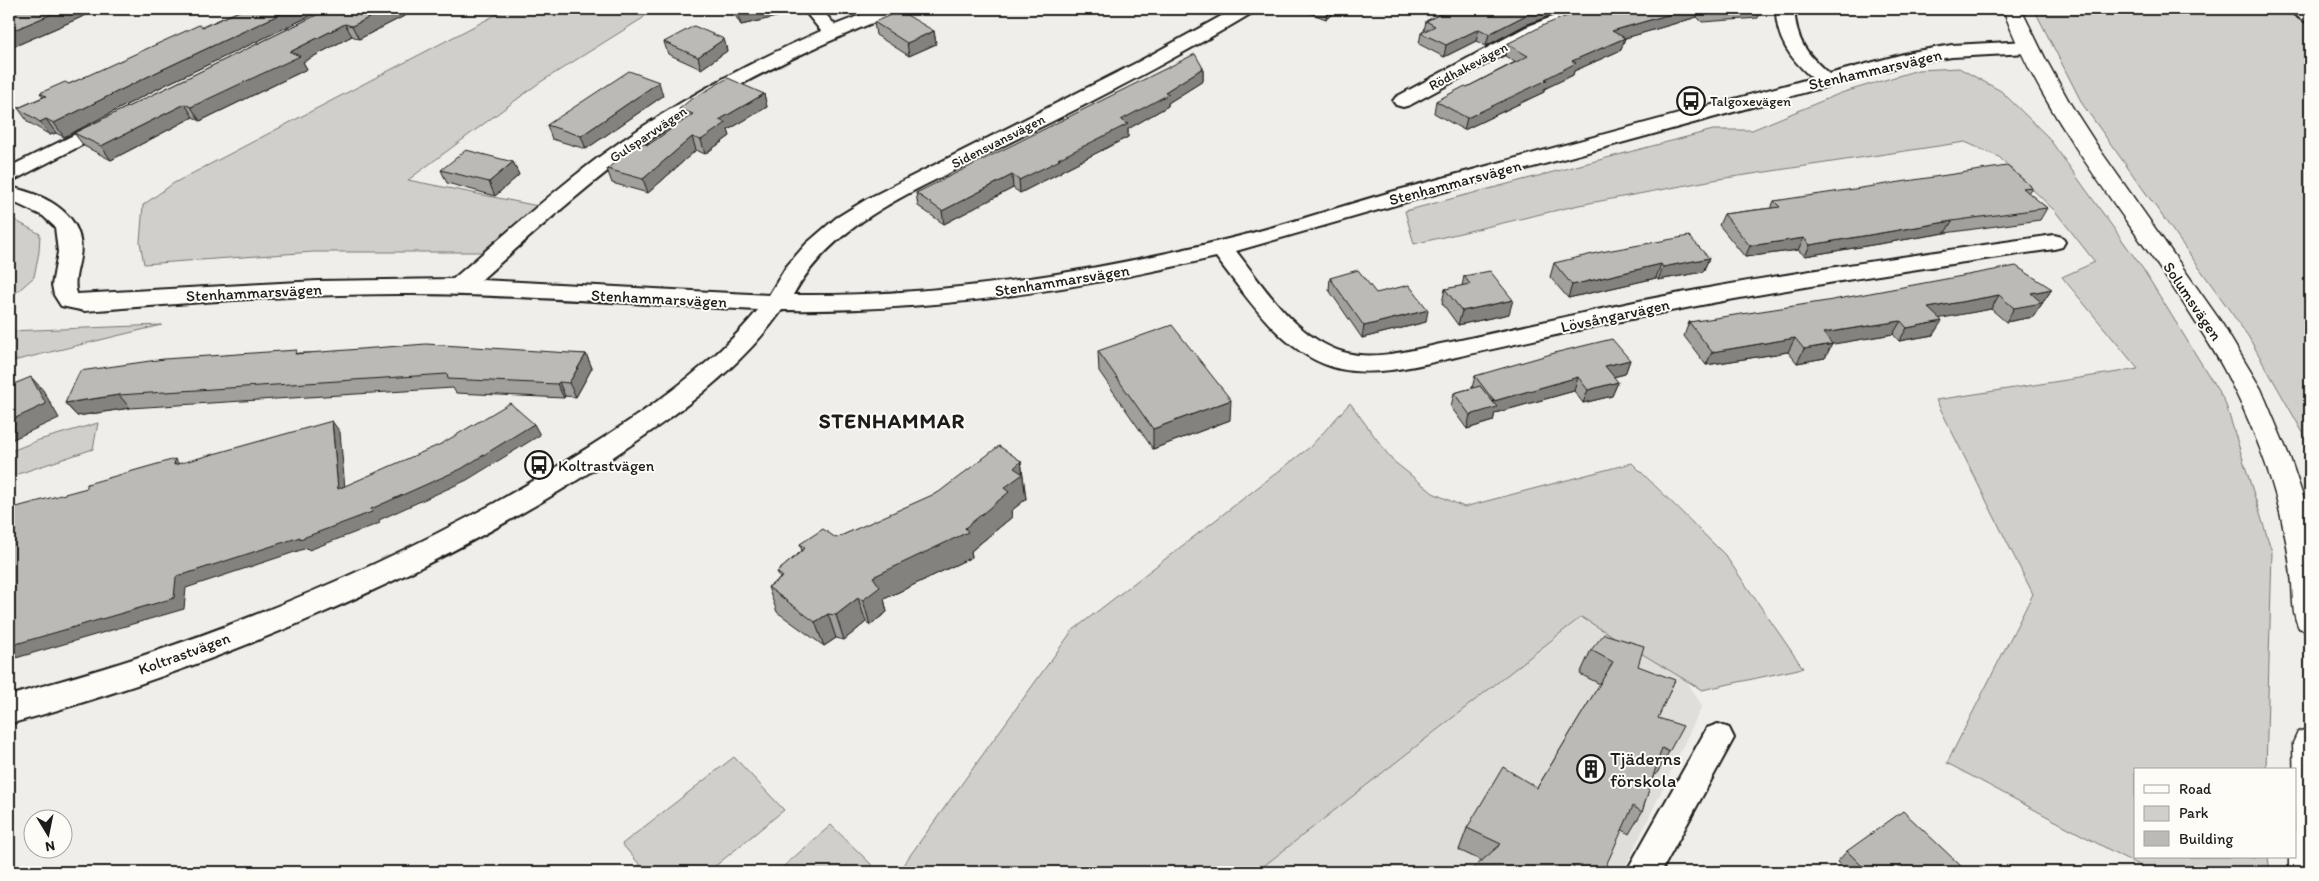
<svg xmlns="http://www.w3.org/2000/svg" width="2319" height="881" font-family="Itim,sans-serif">
  <rect width="100%" height="100%" fill="#f0eeea"/>
  <filter id="ink" filterUnits="userSpaceOnUse"><feTurbulence type="fractalNoise" baseFrequency=".02" numOctaves="2"/><feDisplacementMap in="SourceGraphic" scale="10" xChannelSelector="R" yChannelSelector="G"/><feConvolveMatrix kernelMatrix="1 2 1 2 8 2 1 2 1" color-interpolation-filters="sRGB"/></filter>
  <g filter="url(#ink)">
    <!-- built -->
    <path fill="#e0deda" d="M1581,617L1687,681L1702,706L1623,872H1256Z"/>
    <!-- green -->
    <path fill="#d0cfcc" stroke="#767674" d="M507,9H649L643,18L539,83L408,180L538,206L485,252H314L144,264L140,242L143,205L174,183Z
      M2034,9H2281L2310,26V445L2248,336L2083,105Z
      M1959,68L2001,91L2048,137L2143,269L2225,402L2272,552L2266,770H2135V857H2268L2270,872H2151L1947,763L2033,594L1936,400L2138,369L2062,277L2095,262L2055,211L1999,157L1965,142L1719,179L1579,205L1414,244L1405,211L1713,130H1752L1841,93L1918,70Z
      M9,217L40,234L39,252L34,277L9,299Z
      M162,325L9,362V331Z
      M1350,403L1392,460L1433,493L1464,507L1632,463L1725,555L1803,668L1702,690L1581,617L1256,872H898L1072,631L1310,447Z
      M98,423L93,449L9,477V452L39,440Z
      M734,757L784,810L708,872H646L622,844Z
      M831,825L879,872H777Z"/>
    <g fill="none" stroke-linecap="round" stroke-linejoin="round">
      <defs>
        <path id="minor" d="M803,9H821L835,25L876,9H900L897,13C809,48 722,89 644,144C586,185 534,233 481,280L769,295L786,267L806,244L836,218L867,199L1138,62L1234,9H1255L1252,13C1187,52 1120,87 1053,121C1020,137 987,154 955,170C892,201 828,232 793,295C939,297 1082,274 1224,240C1280,227 1335,208 1391,192C1531,154 1671,116 1812,78C1790,58 1776,39 1776,9H1794C1797,42 1805,52 1829,74L1911,52L1952,45L2028,41L2035,43L2037,47L2035,51L2028,53L1952,57L1912,63L1406,202L1236,251C1264,287 1296,338 1343,352C1376,362 1418,348 1451,342C1514,329 1576,314 1639,301C1777,274 1915,255 2054,235L2062,237L2065,242L2062,247L2054,249C1916,269 1778,289 1641,317C1579,329 1518,344 1456,357C1419,365 1378,377 1340,369C1284,356 1249,300 1216,257C1073,291 929,312 782,310C736,374 672,418 607,461C430,577 213,668 9,724V696C51,683 94,672 136,658C293,606 449,536 589,447C650,408 711,367 758,310C643,305 529,295 414,294C304,293 194,303 85,311L61,306L54,295L52,285L58,252L55,227L43,216L9,200V187C44,194 87,214 80,257C78,270 73,281 77,294L318,281L453,279C501,238 548,195 599,157C668,107 743,65 821,31Z
          M1573,9H1598L1595,13L1540,35L1410,105L1403,107L1396,105L1393,101L1396,97L1526,27Z
          M2287,9L2310,10V22L2304,21Z
          M110,117L117,119L120,123L117,127L16,179L9,181V167Z
          M1718,724L1729,728L1734,738L1661,872H1626L1707,728Z"/>
        <path id="secondary" d="M2003,9H2021L2045,58L2071,105L2100,150L2221,322L2261,389L2290,458L2310,517V632L2299,628C2292,614 2293,599 2292,584C2290,566 2288,549 2284,531C2274,479 2253,426 2229,379C2216,352 2198,327 2182,301C2120,207 2042,116 2003,9Z
          M2310,728V872H2289V857H2295L2293,743L2298,732Z"/>
      </defs>
      <!-- minor casing -->
      <use href="#minor" stroke="#1c1c1c" stroke-width="4"/>
      <!-- secondary casing -->
      <use href="#secondary" stroke="#1c1c1c" stroke-width="3"/>
      <!-- minor -->
      <use href="#minor" fill="#fdfcf7" fill-rule="evenodd"/>
      <!-- secondary -->
      <use href="#secondary" fill="#fdfcf7" fill-rule="evenodd"/>
    </g>
    <!-- wall -->
    <path fill="#a1a09d" stroke="#1c1c1c" d="M9,9H100L15,46L12,44L9,46Z
      M244,9H325L165,85L64,137L56,133L50,135L28,122L18,108L43,97L40,93L69,84Z
      M329,9H418L359,39L352,36L303,62L307,69L200,121L193,117L111,160L84,146L74,133Z
      M731,9H778L780,16L741,25Z
      M1299,9H1340L1326,19Z
      M1451,9H1568L1525,25L1486,46L1476,41L1444,57L1419,44L1421,33L1424,31L1426,21Z
      M1585,9H1762L1758,18L1702,22L1697,17L1625,38L1621,50L1574,71L1573,75L1544,89V92L1464,130L1434,113L1436,101L1467,87L1515,62L1505,56L1507,44Z
      M874,22L934,31L936,44L909,56L876,35Z
      M724,39L727,51L701,69L668,54L664,42Z
      M1203,68V81L1168,103V106L1128,129V137L1061,171V172L1020,193L1013,188L944,224L918,206L916,193Z
      M764,94L767,107L728,130L730,136L705,154L696,150L648,193L612,183L607,169L648,145L683,121L679,109Z
      M663,96L586,149L552,139L547,125Z
      M513,162L519,175L495,196L447,183L441,170Z
      M2032,187L2028,193L2047,208L2040,220L1945,233L1805,256L1798,250L1745,257L1719,225L1724,214L1771,208L1774,201Z
      M1709,258L1703,272L1658,280L1656,278L1568,298L1550,277L1554,263Z
      M1464,276L1509,314L1458,325L1442,303L1445,289L1462,286Z
      M1330,278L1376,293L1426,322L1362,338L1329,290Z
      M2052,289L2033,317L2006,322L1991,309L1939,318L1933,335L1899,341L1893,334L1832,344L1825,358L1797,363L1788,352L1706,365L1684,336L1689,322Z
      M1098,351L1230,420L1153,449L1099,371Z
      M299,353L586,354L592,368L576,397L565,396L564,398L456,393L453,388L130,408L77,416L65,403Z
      M1630,360L1625,374L1613,377L1618,382L1612,396L1583,403L1574,391L1495,413L1493,421L1467,429L1451,407L1454,393L1472,388L1475,376Z
      M1021,461L1026,499L1011,511L1012,517L971,551L972,557L884,599L887,612L870,625L866,622L844,640L836,638L824,646L777,612L768,587L780,579L777,572L802,551L800,544L836,538Z
      M1591,650L1638,666L1658,718L1669,752L1656,775L1654,774L1642,812L1629,834L1623,830L1482,861L1459,850L1467,828L1537,788L1600,684L1580,674Z
      M1847,851L1962,867L1956,872H1847L1837,862Z"/>
    <!-- shaded-wall -->
    <path fill="#83827f" stroke="#1c1c1c" d="M64,9H100L15,46L9,37V32Z
      M291,9H325L165,85L64,137L54,123L157,72Z
      M387,9H418L359,39L352,26Z
      M752,9H778L780,16L741,25L737,12Z
      M1327,9H1340L1326,19Z
      M1541,9H1568L1525,25L1486,46L1489,34L1528,14Z
      M1688,9H1699L1697,17L1609,43L1612,31Z
      M345,24L352,36L303,62L307,69L200,121L191,107L290,52Z
      M1479,29L1476,41L1444,57L1446,45Z
      M934,31L936,44L909,56L907,43Z
      M1625,38L1621,50L1574,71L1573,75L1544,89V92L1464,130L1467,118L1545,79L1572,61Z
      M9,39L12,44L9,46Z
      M724,39L727,51L701,69L698,57Z
      M1203,68V81L1168,103V106L1128,129V137L1061,171V172L1020,193L1019,180L1058,159Z
      M659,82L663,96L586,149L581,136Z
      M764,94L767,107L728,130L730,136L705,154L701,140L719,120Z
      M185,104L193,117L111,160L101,146Z
      M46,119L56,133L50,135L40,122Z
      M692,137L696,150L648,193L643,179Z
      M513,162L519,175L495,196L489,182Z
      M1012,175L1013,188L944,224L942,211Z
      M1952,221L1945,233L1805,256L1810,245Z
      M1804,238L1798,250L1745,257L1750,246Z
      M1709,258L1703,272L1658,280L1663,267Z
      M1661,264L1656,278L1568,298L1572,285Z
      M2052,289L2033,317L2006,322L2014,308L2031,293Z
      M1999,295L1991,309L1921,322L1928,308Z
      M1513,300L1509,314L1458,325L1462,311Z
      M1428,310L1426,322L1362,338L1364,326Z
      M1901,321L1893,334L1816,347L1823,333Z
      M1942,321L1933,335L1899,341L1907,328Z
      M1795,338L1788,352L1706,365L1712,352Z
      M1832,344L1825,358L1797,363L1804,349Z
      M586,354L592,368L576,397L569,383Z
      M1630,360L1625,374L1600,380L1605,366Z
      M31,377L43,390L59,418L9,441V421Z
      M1578,377L1574,391L1495,413L1493,421L1467,429L1470,415L1492,408L1494,401Z
      M559,382L565,396L564,398L557,384Z
      M1618,382L1612,396L1583,403L1588,390Z
      M119,395L130,408L77,416L65,403Z
      M1231,400L1230,420L1153,449V429Z
      M332,421L340,432L346,500L338,489Z
      M534,424L540,435L467,480L379,520L380,523L309,550L307,548L186,588L184,609L9,660V646L176,577L371,509Z
      M175,459L184,470L174,465Z
      M1021,461L1026,499L1011,511L1012,517L971,551L972,557L884,599L887,612L870,625L863,600L873,577L965,528L1004,488L1014,468Z
      M858,598L866,622L844,640L836,615Z
      M828,614L836,638L824,646L815,622Z"/>
    <!-- building -->
    <path fill="#bbbab6" stroke="#1c1c1c" d="M9,9H64L9,32Z
      M244,9H291L157,72L54,123L46,119L40,122L18,108L46,96L40,93L65,82L69,84L199,25L203,27Z
      M329,9H387L352,26L345,24L290,52L300,56L191,107L185,104L101,146L74,133Z
      M735,9H752L737,12Z
      M1451,9H1541L1528,14L1489,34L1479,29L1446,45L1421,33L1435,26L1426,21Z
      M1585,9H1688L1612,31L1625,38L1572,61L1576,63L1545,79L1547,80L1467,118L1436,101L1465,86L1467,87L1528,56L1507,44L1544,25Z
      M1705,9H1725L1706,10Z
      M900,11L934,31L907,43L874,22Z
      M694,26L724,39L698,57L664,42Z
      M1195,54L1203,68L1165,92L1169,94L1121,120L1128,124L1058,159L1060,160L1019,180L1012,175L942,211L916,193Z
      M629,71L659,82L581,136L547,125Z
      M728,78L764,94L719,120L726,123L701,140L692,137L643,179L607,169L639,142L648,145L693,114L679,109L690,100Z
      M466,150L513,162L489,182L441,170Z
      M2007,166L2032,187L2023,188L2047,208L1952,221L1810,245L1804,238L1750,246L1724,214L1780,207L1774,201Z
      M1689,236L1709,258L1663,267L1661,264L1572,285L1554,263L1601,252Z
      M2016,266L2052,289L2031,293L2042,303L2014,308L1999,295L1928,308L1942,321L1907,328L1901,321L1823,333L1832,344L1804,349L1795,338L1712,352L1689,322L1827,301Z
      M1358,270L1376,293L1409,285L1428,310L1364,326L1330,278Z
      M1490,271L1513,300L1462,311L1445,289L1470,284L1464,276Z
      M1172,325L1231,400L1153,429L1098,351Z
      M1612,339L1630,360L1605,366L1618,382L1588,390L1578,377L1494,401L1475,376L1558,352Z
      M426,344L586,354L569,383L559,382L557,384L448,379L447,374L119,395L65,403L80,371L164,359L297,350L295,354Z
      M31,377L46,404L9,421V386Z
      M1480,386L1497,407L1470,415L1454,393Z
      M510,403L534,424L461,469L371,509L372,512L300,539V537L176,577L174,598L9,646V509L87,488V484L175,459L174,465L332,421L338,489L441,444Z
      M999,446L1021,461L1014,468L1023,474L1004,488L1009,492L965,528L968,532L873,577L880,587L863,600L858,598L836,615L828,614L815,622L768,587L783,577L777,572L805,548L800,544L823,529L836,538L939,492Z
      M1604,634L1644,646L1638,666L1675,680L1658,718L1683,726L1669,752L1662,748L1642,812L1633,806L1603,872H1469L1501,844L1467,828L1503,767L1537,788L1613,662L1591,650Z
      M1903,811L1962,867L1954,872H1860L1865,869L1847,851Z"/>
  </g>
  <!-- icons -->
  <defs>
    <symbol id="bus-ring" viewBox="-11 -11 22 22"><circle r="9.5" fill="#fdfcf7" stroke="#1c1c1c" stroke-width="1.5"/><path d="M-5-6H5V4H4V6H2V4H-2V6H-4V4H-5ZM-3.5-4V0h7V-4ZM-3.5 1.2v1.5H-2V1.2ZM2 1.2v1.5H3.5V1.2Z" fill="#1c1c1c"/></symbol>
    <symbol id="building-ring" viewBox="-11 -11 22 22"><circle r="9.5" fill="#fdfcf7" stroke="#1c1c1c" stroke-width="1.5"/><path d="M-4-6H4V6H1V3H-1V6H-4ZM-2.5-4.3h1.7v1.8h-1.7ZM.8-4.3h1.7v1.8H.8ZM-2.5-1h1.7V.8h-1.7ZM.8-1h1.7V.8H.8Z" fill="#1c1c1c"/></symbol>
  </defs>
  <g fill-rule="evenodd">
    <use href="#bus-ring" x="1675" y="85" width="32" height="32"/>
    <use href="#bus-ring" x="523" y="449" width="32" height="32"/>
    <use href="#building-ring" x="1575" y="753" width="32" height="32"/>
  </g>
  <g text-anchor="middle" stroke-width="4" stroke-linejoin="round" paint-order="stroke">
    <!-- far-street labels -->
    <g font-size="14" fill="#1c1c1c" stroke="#fdfcf7">
      <text transform="translate(1468 66) rotate(-28)" y="5">Rödhakevägen</text>
      <text transform="translate(648 134) rotate(-34)" y="5">Gulsparvvägen</text>
      <text transform="translate(998 141) rotate(-27)" y="5">Sidensvansvägen</text>
    </g>
    <!-- far-poi labels -->
    <g font-size="14" fill="#1c1c1c" stroke="#fdfcf7" text-anchor="start">
      <text x="1710" y="106">Talgoxevägen</text>
    </g>
    <!-- street labels -->
    <g font-size="16" fill="#1c1c1c" stroke="#fdfcf7">
      <text transform="translate(1875 69) rotate(-13)" y="6">Stenhammarsvägen</text>
      <text transform="translate(1455 182) rotate(-15)" y="6">Stenhammarsvägen</text>
      <text transform="translate(1062 280) rotate(-9)" y="6">Stenhammarsvägen</text>
      <text transform="translate(254 292) rotate(-3)" y="6">Stenhammarsvägen</text>
      <text transform="translate(659 298) rotate(3)" y="6">Stenhammarsvägen</text>
      <text transform="translate(2193 301) rotate(56)" y="6">Solumsvägen</text>
      <text transform="translate(1615 315) rotate(-12)" y="6">Lövsångarvägen</text>
      <text transform="translate(184 653) rotate(-20)" y="6">Koltrastvägen</text>
    </g>
    <!-- poi labels -->
    <g font-size="16" fill="#1c1c1c" stroke="#fdfcf7" text-anchor="start">
      <text x="558" y="471">Koltrastvägen</text>
    </g>
    <!-- near-poi labels -->
    <g font-size="19" fill="#1c1c1c" stroke="#fdfcf7" text-anchor="start">
      <text x="1610" y="765">Tjäderns<tspan x="1610" dy="22">förskola</tspan></text>
    </g>
    <!-- district labels -->
    <g font-size="21" font-weight="bold" letter-spacing="1" fill="#1c1c1c" stroke="#fdfcf7">
      <text x="892" y="428">STENHAMMAR</text>
    </g>
  </g>
  <!-- margin -->
  <rect width="2319" height="881" fill="none" stroke="#fdfcf7" stroke-width="30"/>
  <rect x="15" y="15" width="2289" height="851" fill="none" stroke="#1c1c1c" stroke-width="2" filter="url(#ink)"/>
  <!-- legend -->
  <rect x="2134" y="768" width="162" height="90" fill="#fdfcf7" stroke="#a3a29f"/>
  <rect x="2144" y="785" width="25" height="8" fill="#fdfcf7" stroke="#a3a29f"/>
  <text x="2179" y="794" font-size="15" fill="#1c1c1c">Road</text>
  <rect x="2144" y="806" width="25" height="15" fill="#d0cfcc" stroke="#a3a29f"/>
  <text x="2179" y="818" font-size="15" fill="#1c1c1c">Park</text>
  <rect x="2144" y="831" width="25" height="15" fill="#bbbab6" stroke="#a3a29f"/>
  <text x="2179" y="844" font-size="15" fill="#1c1c1c">Building</text>
  <!-- north arrow -->
  <g transform="translate(48 834) rotate(170)"><circle r="24" fill="#fdfcf7" stroke="#a3a29f"/>
  <path d="M0-4L9 19L0 12L-9 19Z" fill="#1c1c1c"/>
  <text y="-8" font-size="14" font-weight="bold" text-anchor="middle" fill="#1c1c1c">N</text>
  </g>
</svg>
